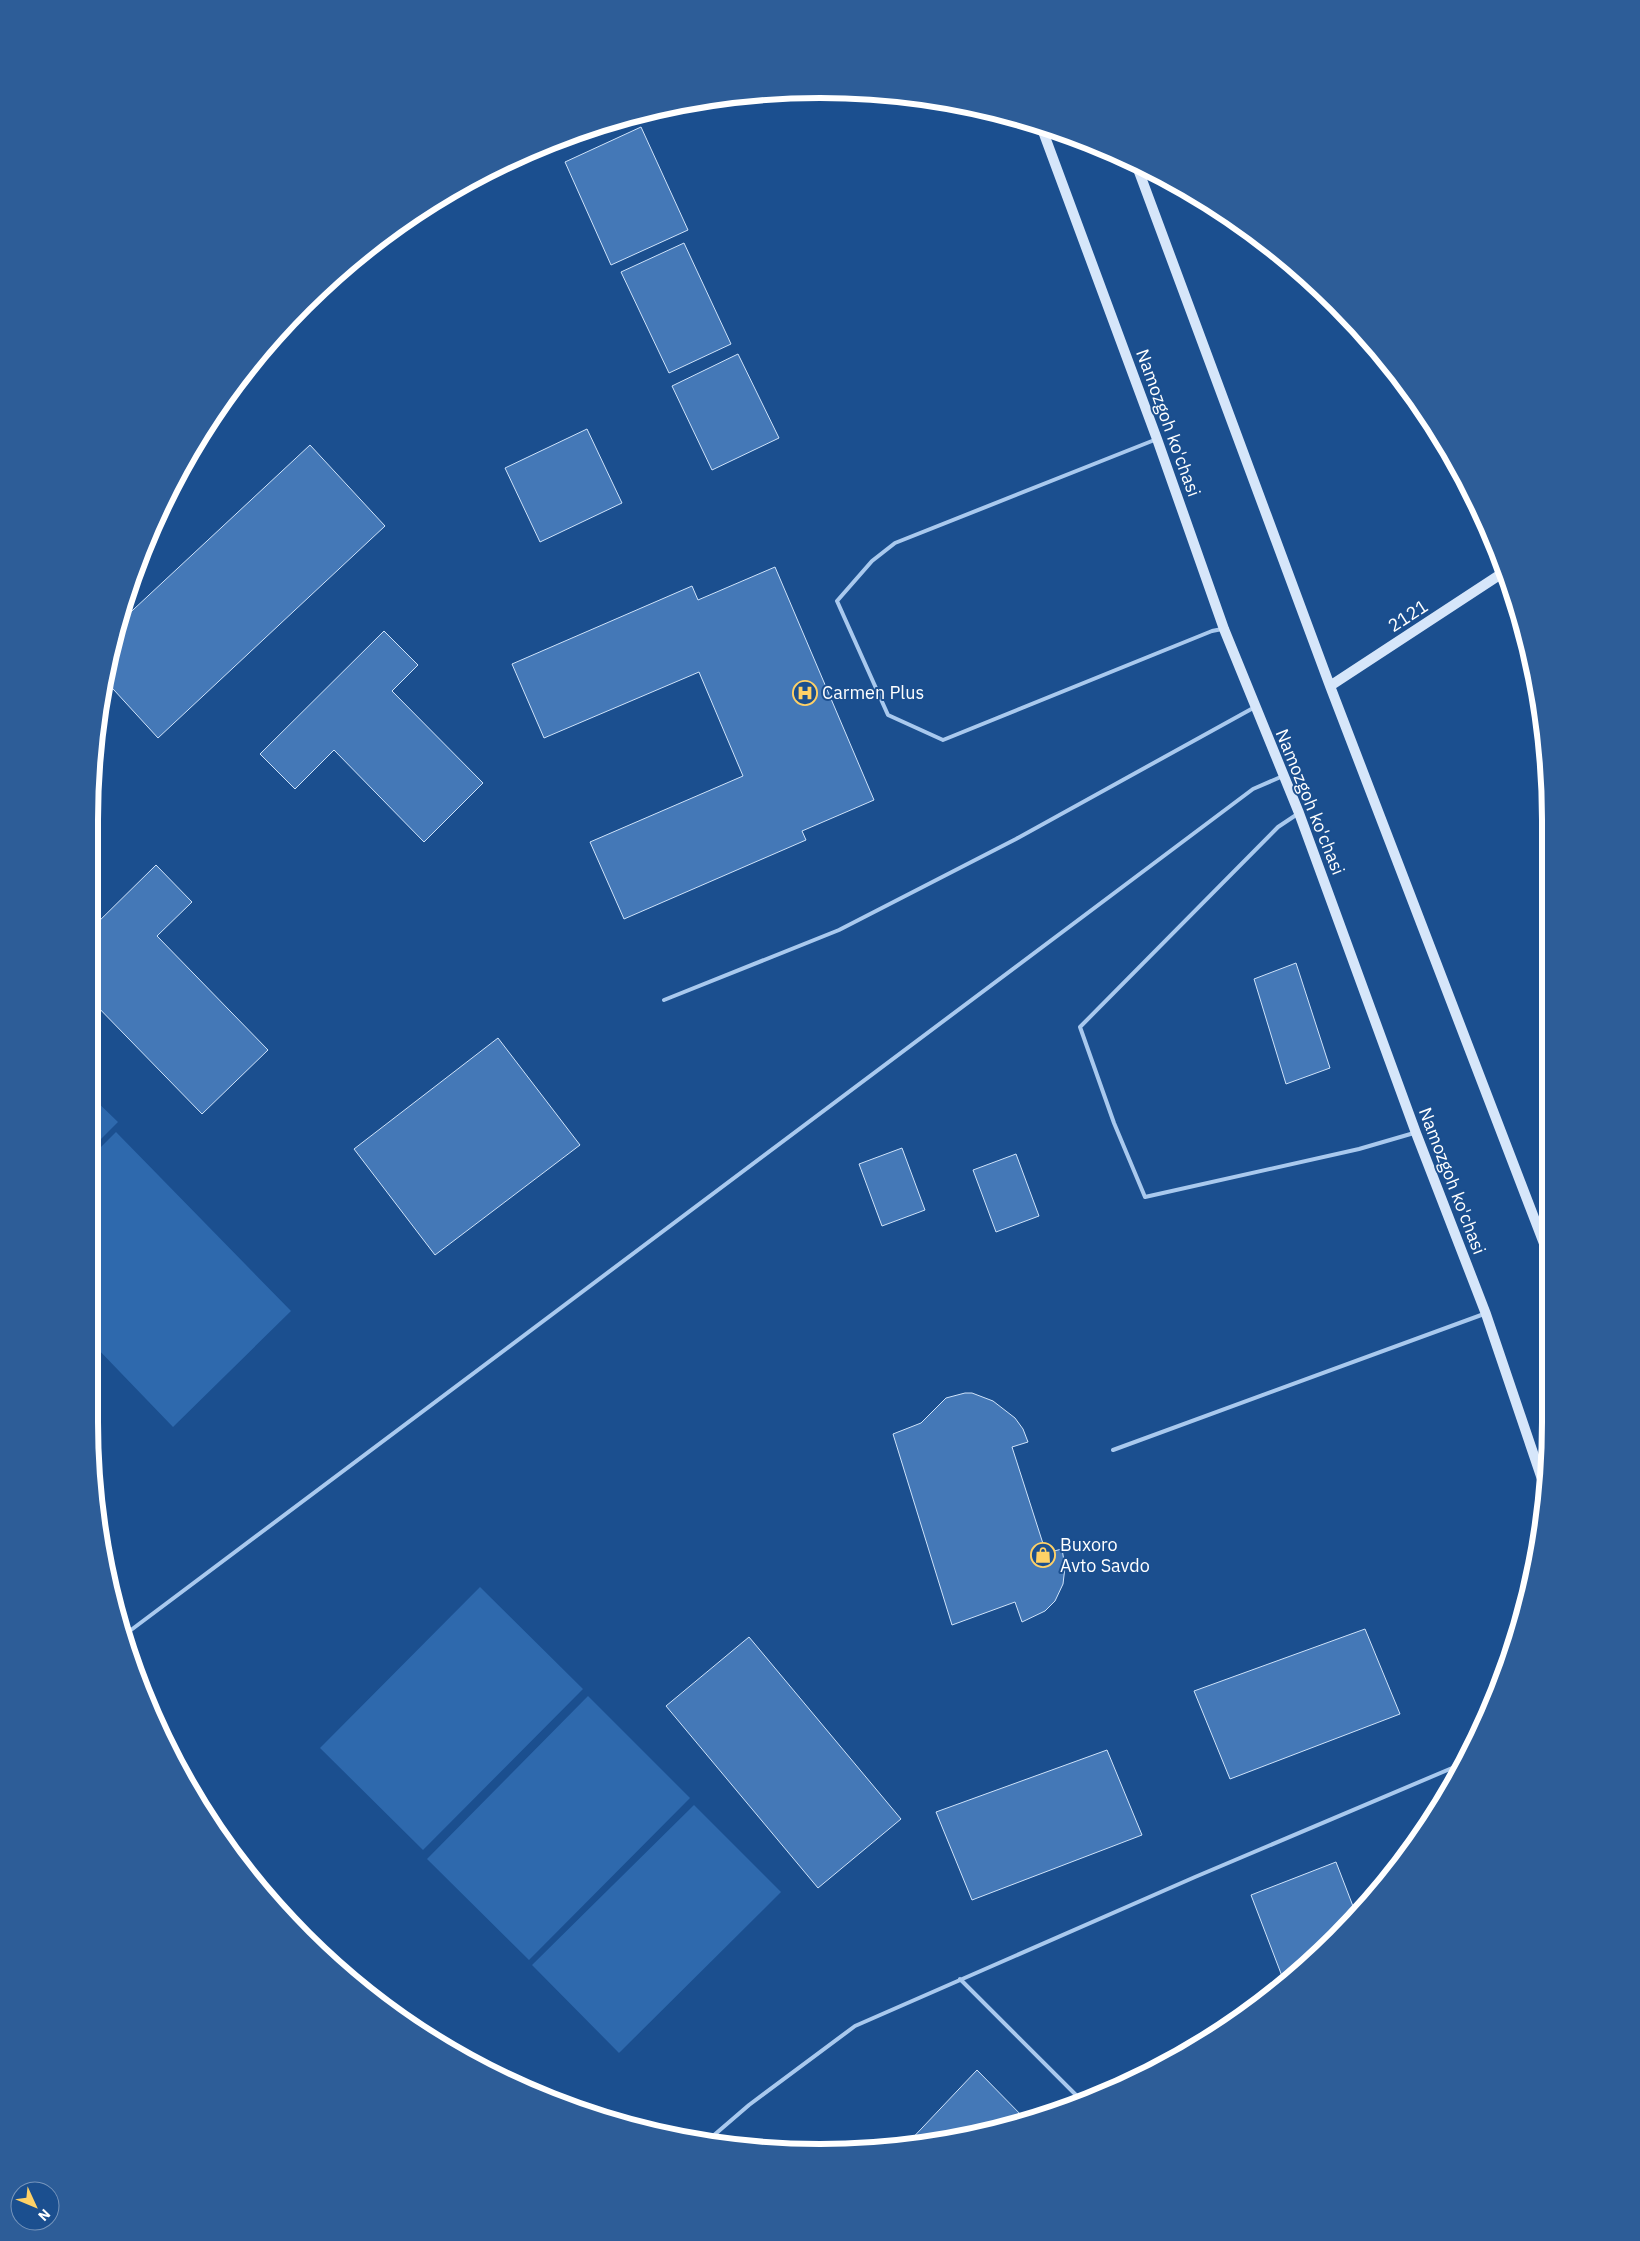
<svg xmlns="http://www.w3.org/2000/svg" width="1640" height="2241" font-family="'IBM Plex Sans',sans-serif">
  <rect width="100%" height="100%" fill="#1b4f8f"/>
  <!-- green -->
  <path fill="#2e69ad" d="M91,1096L118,1122L92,1148Z
    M116,1132L291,1311L173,1427L94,1345L92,1156Z
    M480,1587L583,1689L423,1850L320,1748Z
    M588,1696L690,1798L529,1960L427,1859Z
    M694,1805L781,1892L619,2053L532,1965Z"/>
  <!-- building -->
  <path fill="#4478b7" stroke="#cfe3fa" d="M641,127L688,230L611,265L565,162Z
    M684,243L731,344L669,373L621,272Z
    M738,354L779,438L712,470L672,386Z
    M587,429L622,503L540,542L505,468Z
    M310,445L385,526L158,738L103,678L119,623Z
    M775,567L874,800L802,831L806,840L624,919L590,842L743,776L699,672L544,738L512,664L692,586L698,600Z
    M384,631L418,665L392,691L483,783L424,842L334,750L295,789L260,754Z
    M156,865L192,902L157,936L268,1050L202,1114L90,999V930Z
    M1296,963L1330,1068L1286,1084L1254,979Z
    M498,1038L580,1145L435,1255L354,1149Z
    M902,1148L925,1210L882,1226L859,1164Z
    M1016,1154L1039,1216L996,1232L973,1170Z
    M965,1393H972L993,1401L1015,1418L1023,1429L1028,1442L1012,1447L1046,1553L1062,1549L1065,1567L1063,1584L1055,1601L1045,1611L1022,1622L1015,1602L952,1625L893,1434L921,1423L946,1398Z
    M1365,1629L1400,1714L1230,1779L1194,1691Z
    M749,1637L901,1819L818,1888L666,1706Z
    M1107,1750L1142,1835L972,1900L936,1812Z
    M1336,1862L1356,1914L1302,1971L1285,1984L1251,1895Z
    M977,2070L1026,2120L916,2146L904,2147Z"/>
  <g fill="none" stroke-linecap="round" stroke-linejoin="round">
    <!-- lane -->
    <path stroke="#a9c9ee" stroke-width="4" d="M1157,439L895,543L872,561L837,601L888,715L943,740L1212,631L1222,629
      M1299,813L1278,827L1080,1027L1114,1123L1145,1197L1359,1149L1414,1133
      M664,1000L839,930L1016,839L1255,707
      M1113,1450L1484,1314
      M123,1636L1253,789L1283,776
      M960,1979L1083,2102
      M706,2142L749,2105L855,2026L1195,1877L1464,1763"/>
    <!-- secondary -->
    <path stroke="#d6e6fa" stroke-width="10" d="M1041,126L1157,439L1224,629L1299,813L1416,1133L1486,1314L1546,1491
      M1135,161L1330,686L1548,1254
      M1330,686L1504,572"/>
  </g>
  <!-- icons -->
  <defs>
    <symbol id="hospital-ring" viewBox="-11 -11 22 22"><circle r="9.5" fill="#1b4f8f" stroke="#ffd166" stroke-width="1.5"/><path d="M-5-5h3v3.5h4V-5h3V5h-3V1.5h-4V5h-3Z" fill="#ffd166"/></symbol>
    <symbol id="shop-ring" viewBox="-11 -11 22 22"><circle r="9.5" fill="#1b4f8f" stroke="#ffd166" stroke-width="1.5"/><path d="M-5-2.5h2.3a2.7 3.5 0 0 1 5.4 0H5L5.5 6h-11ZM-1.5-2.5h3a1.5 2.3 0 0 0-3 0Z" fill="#ffd166"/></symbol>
  </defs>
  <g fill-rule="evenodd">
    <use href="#hospital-ring" x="791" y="679" width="28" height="28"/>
    <use href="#shop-ring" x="1029" y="1541" width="28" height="28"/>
  </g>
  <g text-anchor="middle" stroke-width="4" stroke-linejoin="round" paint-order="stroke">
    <!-- street labels -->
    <g font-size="18" fill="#fff" stroke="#1b4f8f">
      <text transform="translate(1168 423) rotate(70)" y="6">Namozgoh ko'chasi</text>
      <text transform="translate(1408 616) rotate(-33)" y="6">2121</text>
      <text transform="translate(1310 802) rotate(68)" y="6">Namozgoh ko'chasi</text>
      <text transform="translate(1452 1181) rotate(69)" y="6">Namozgoh ko'chasi</text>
    </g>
    <!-- poi labels -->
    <g font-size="18" fill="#fff" stroke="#1b4f8f" text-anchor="start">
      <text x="822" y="699">Carmen Plus</text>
      <text x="1060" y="1551">Buxoro<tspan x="1060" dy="21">Avto Savdo</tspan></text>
    </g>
  </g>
  <!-- crop -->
  <path d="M0 0H1640V2241H0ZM820 98H820A722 722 0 0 1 1542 820V1422A722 722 0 0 1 820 2144H820A722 722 0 0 1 98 1422V820A722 722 0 0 1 820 98Z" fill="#2d5d98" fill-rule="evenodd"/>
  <path fill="none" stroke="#fff" stroke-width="6" d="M820 98H820A722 722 0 0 1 1542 820V1422A722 722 0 0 1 820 2144H820A722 722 0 0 1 98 1422V820A722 722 0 0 1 820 98Z"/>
  <!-- north arrow -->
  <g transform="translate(35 2206) rotate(134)"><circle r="24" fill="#1b4f8f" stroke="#7695bc"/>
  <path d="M0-4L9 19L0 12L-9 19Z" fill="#ffd166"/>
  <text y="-8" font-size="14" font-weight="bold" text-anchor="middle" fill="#ffffff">N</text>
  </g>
</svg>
